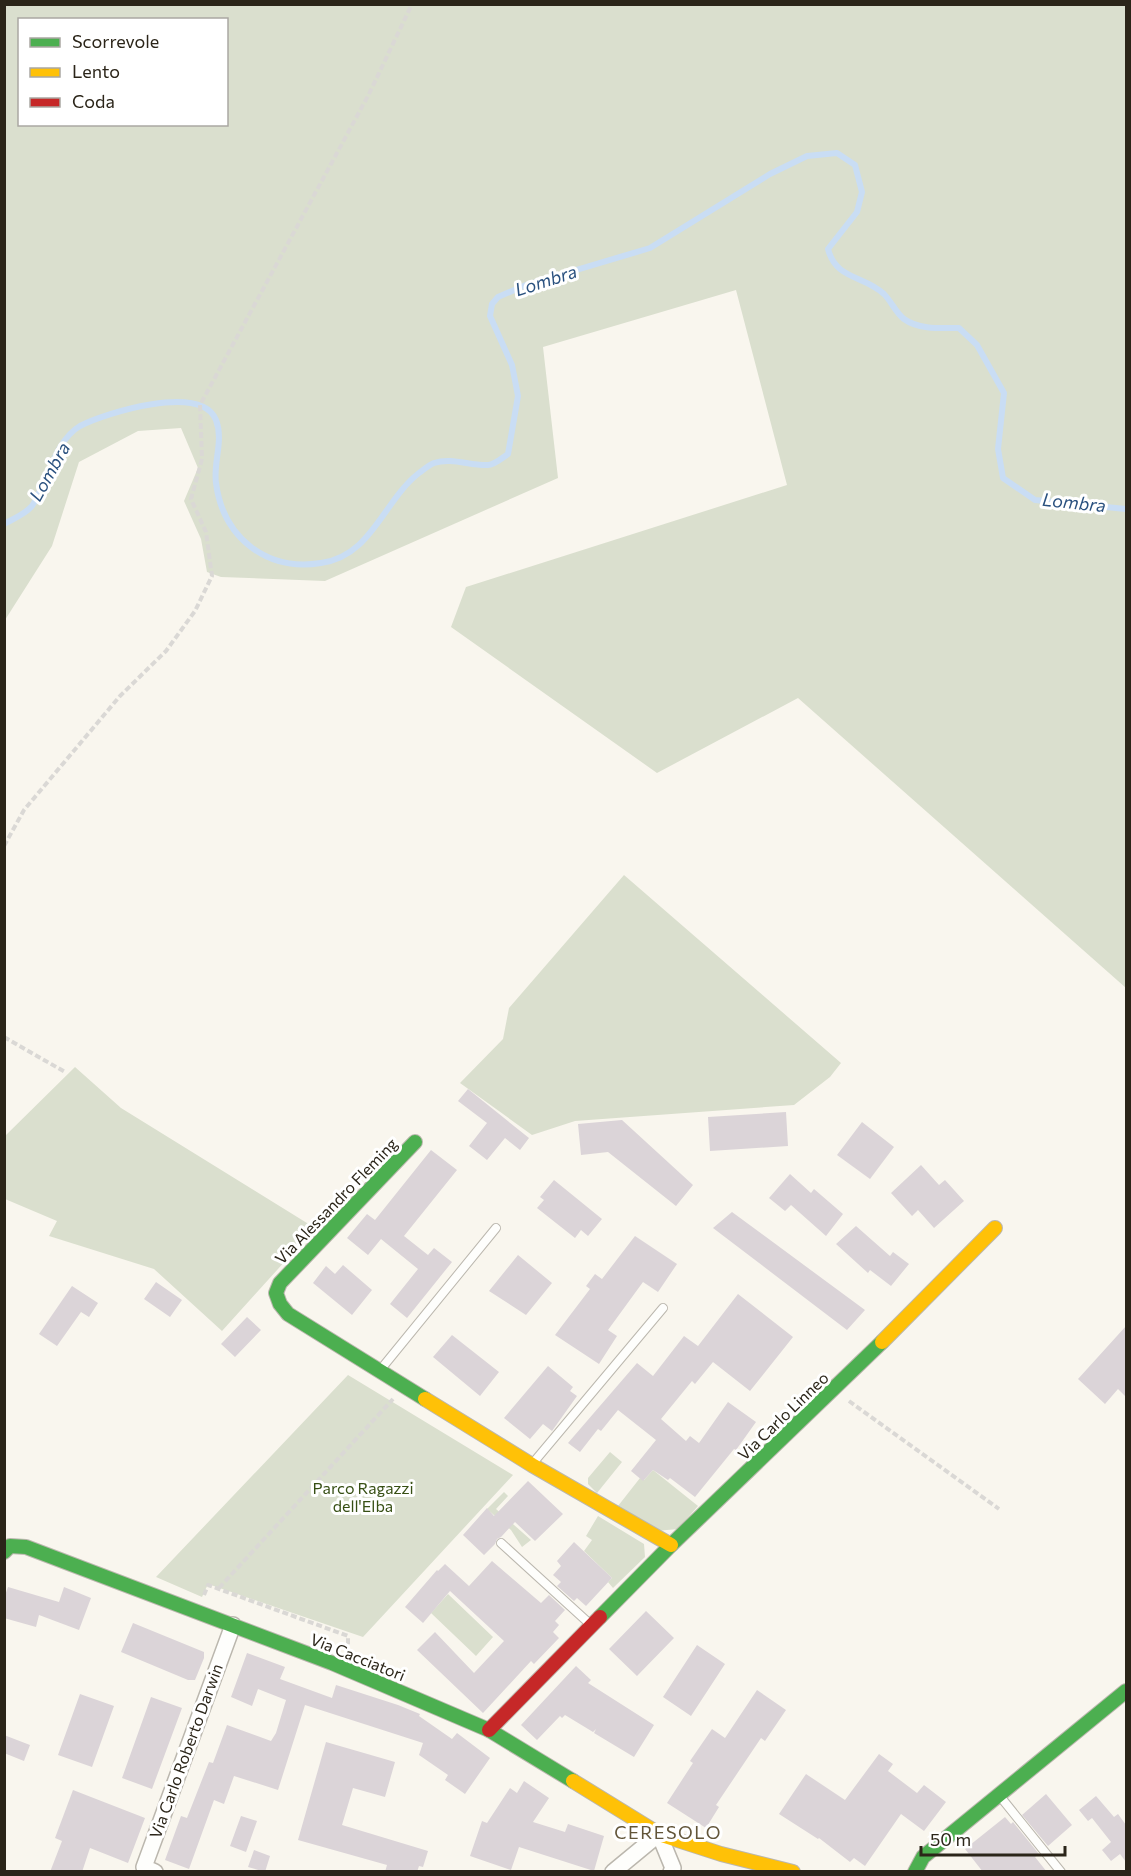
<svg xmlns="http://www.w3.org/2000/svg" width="1131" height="1876" font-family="Commissioner,sans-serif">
  <rect width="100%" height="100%" fill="#f9f6ee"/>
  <!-- green -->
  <path fill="#dadfce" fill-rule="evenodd" d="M5,4L1126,5V988L798,698L657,773L451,627L466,587L787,485L736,290L543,347L558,478L325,581L221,577L207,572L201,539L184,501L198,468L181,428L138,431L79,462L52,546L5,620ZM20,20H226V124H20Z
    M624,875L841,1063L830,1077L794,1105L575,1121L532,1135L460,1083L503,1039L509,1008Z
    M75,1067L121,1108L315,1228L222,1331L154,1269L49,1236L57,1221L5,1199V1136Z
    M348,1375L513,1475L363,1637L208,1584L202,1597L156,1577Z
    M610,1452L622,1462L597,1493L588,1484V1478Z
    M653,1470L698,1506L678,1529L656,1531L618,1506L640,1478L644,1480Z
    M504,1492L508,1496L496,1509L531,1540L522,1547L511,1530L487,1509Z
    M598,1516L644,1544L645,1557L613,1588L608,1582L612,1578L584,1551L592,1540L586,1536Z
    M448,1594L493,1637L476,1656L431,1613Z"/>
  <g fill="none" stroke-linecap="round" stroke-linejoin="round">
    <!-- stream -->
    <path stroke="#c9ddf4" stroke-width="6" d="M4,524C13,519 25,514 31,507C35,503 37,495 40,491C50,470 59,438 80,426C105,413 201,383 216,420C224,441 213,462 216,483C223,537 266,572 321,563C372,556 383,501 419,473C423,470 429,465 434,463C452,457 470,466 488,465C494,465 502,458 508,454L518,396L512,365L490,316L492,304L498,297L526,285L650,248L770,174L807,156L837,153L855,165L862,192L857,212L828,249C836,280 864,275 884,294C891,301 896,313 904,319C919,330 942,328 959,328L977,345L1004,393L998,449L1003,478L1035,500L1126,509"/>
  </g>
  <!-- building -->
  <path fill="#dbd4d8" d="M468,1089L529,1138L520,1150L505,1138L487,1160L469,1146L487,1123L458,1101Z
    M786,1112L788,1146L710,1151L708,1117Z
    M622,1120L693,1185L676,1206L608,1152L581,1155L578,1124Z
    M862,1122L894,1147L870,1179L837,1155Z
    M431,1150L457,1170L404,1236L428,1255L434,1248L452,1262L407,1318L390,1304L418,1269L381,1239L368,1255L347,1238L367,1214L375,1220Z
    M921,1165L939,1185L945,1180L964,1201L934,1228L918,1210L912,1216L891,1193Z
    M790,1174L811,1193L814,1189L843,1214L826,1236L791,1205L785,1211L769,1198Z
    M554,1180L602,1219L588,1236L581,1230L575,1238L537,1208L544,1200L540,1197Z
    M732,1212L865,1310L847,1330L713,1228Z
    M856,1226L890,1256L893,1252L909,1264L891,1286L870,1270L868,1273L836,1244Z
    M635,1236L677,1264L658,1292L643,1282L608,1330L617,1336L599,1364L555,1335L590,1289L586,1286L595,1274L602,1279Z
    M518,1255L552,1283L526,1315L489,1291Z
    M343,1265L372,1290L352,1315L313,1283L326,1266L335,1274Z
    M156,1282L182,1300L170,1317L144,1299Z
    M72,1286L98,1303L89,1317L81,1312L57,1346L39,1334Z
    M738,1294L793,1337L750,1391L713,1362L695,1384L692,1381L661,1419L686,1441L690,1436L699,1443L728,1402L756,1422L736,1450L734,1449L695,1497L670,1478L668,1480L653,1470L643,1481L631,1471L656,1440L618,1410L601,1431L598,1429L580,1452L568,1443L637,1363L653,1376L684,1336L698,1346Z
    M247,1317L261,1330L235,1357L221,1344Z
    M1126,1326V1397L1118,1389L1105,1404L1078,1379Z
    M452,1335L499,1372L480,1396L433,1357Z
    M548,1366L573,1387L570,1391L577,1396L552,1431L543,1424L530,1439L504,1418Z
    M528,1481L563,1514L535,1541L515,1522L501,1537L497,1539L495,1544L484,1555L463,1535L487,1508L494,1516Z
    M574,1542L612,1578L586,1606L577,1598L574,1601L557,1586L561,1582L553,1575L561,1566L557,1561Z
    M492,1561L541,1603L549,1595L565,1610L555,1621L559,1625L553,1632L559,1638L534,1664L531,1661L483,1713L417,1650L435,1632L474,1673L504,1641L450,1591L423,1623L405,1607L437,1570L438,1571L445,1564L469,1586Z
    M8,1587L59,1602L64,1587L91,1598L79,1630L39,1615L36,1627L4,1618V1598Z
    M646,1611L674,1638L637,1676L609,1649Z
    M133,1623L204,1652V1658L195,1680H188L121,1652Z
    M697,1645L725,1664L691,1716L663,1697Z
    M247,1653L285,1667L280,1679L332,1698L336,1685L398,1705L420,1714L419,1716L452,1739L457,1733L490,1758L465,1794L445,1780L448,1775L419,1755L423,1743L305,1705L278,1790L234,1776L224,1804L214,1800L189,1869L165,1860L181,1816L187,1818L209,1762L213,1763L227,1725L271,1741L276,1733L286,1700L258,1689L252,1706L231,1697Z
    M576,1666L591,1680L588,1683L654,1725L634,1757L594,1733L596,1729L593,1732L565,1715L562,1718L560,1716L537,1740L521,1725Z
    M757,1690L786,1710L765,1741L761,1738L716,1805L719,1807L706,1828L667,1803L693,1763L690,1761L712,1729L725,1738Z
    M80,1694L114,1706L92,1767L58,1755Z
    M151,1697L182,1708L152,1789L122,1778Z
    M4,1735L30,1745L24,1761L4,1753Z
    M326,1742L395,1762L385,1797L353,1788L342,1825L428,1851L423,1867L419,1866L417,1872H385L387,1865L298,1840Z
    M879,1754L893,1764L888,1771L917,1793L924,1785L946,1802L924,1831L901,1814L865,1866L854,1858L850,1862L819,1838L818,1839L779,1814L806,1774L845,1800Z
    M524,1781L549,1798L533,1822L565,1832L568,1824L604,1836L594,1871L519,1847L511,1870L470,1856L482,1821L487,1823L510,1788L517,1793Z
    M73,1790L145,1818L128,1863L90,1848L82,1872H50L62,1841L55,1838Z
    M1046,1794L1072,1825L1048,1846L1022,1815Z
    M1096,1796L1114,1817L1118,1814L1126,1825V1862L1120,1854L1111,1861L1102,1850L1111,1842L1092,1818L1088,1821L1079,1810Z
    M241,1816L257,1821L246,1852L230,1846Z
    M1005,1817L1011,1824L1013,1822L1039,1854L1035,1857L1047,1872H983L965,1849Z
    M254,1850L270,1856L265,1872L248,1867Z"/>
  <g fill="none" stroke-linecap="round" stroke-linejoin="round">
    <defs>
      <path id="lane" d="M381,1369L496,1228
        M533,1463L663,1308
        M501,1543L591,1625
        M999,1795L1061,1872"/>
      <path id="street" d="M155,1872L144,1867L233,1625
        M613,1872L659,1834L673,1868L671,1872"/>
      <path id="fast" d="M415,1142L280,1283L276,1293L280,1304L288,1314L425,1399
        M4,1552L10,1546L26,1547L332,1663L489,1730L573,1781
        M600,1617L671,1545L882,1342
        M915,1872L923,1857L1126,1691"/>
      <path id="slow" d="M882,1342L995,1228
        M425,1399L532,1465L671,1545
        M573,1781L659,1834L721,1854L793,1872"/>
      <path id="jam" d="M489,1730L600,1617"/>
    </defs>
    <!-- lane casing -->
    <use href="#lane" stroke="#bbb7ae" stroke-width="10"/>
    <!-- street casing -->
    <use href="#street" stroke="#bbb7ae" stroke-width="18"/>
    <!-- fast casing -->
    <use href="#fast" stroke="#bbb7ae" stroke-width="16"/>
    <!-- slow casing -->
    <use href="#slow" stroke="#bbb7ae" stroke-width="16"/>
    <!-- jam casing -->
    <use href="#jam" stroke="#bbb7ae" stroke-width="16"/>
    <!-- path -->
    <path stroke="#dad8d5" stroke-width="4" stroke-dasharray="6 3" stroke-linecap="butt" d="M4,846L24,810L120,696L166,651L195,611L212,576L206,532L191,499L202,459L200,405L369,94L412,4
      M4,1037L65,1072
      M849,1401L999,1509
      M219,1588L393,1399
      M204,1595L208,1585L348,1636V1649"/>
    <!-- lane -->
    <use href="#lane" stroke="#fefefc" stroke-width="8"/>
    <!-- street -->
    <use href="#street" stroke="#fefefc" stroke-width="15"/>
    <!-- fast -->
    <use href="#fast" stroke="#4caf50" stroke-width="14"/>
    <!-- slow -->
    <use href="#slow" stroke="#ffc107" stroke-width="14"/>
    <!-- jam -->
    <use href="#jam" stroke="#c62828" stroke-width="14"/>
  </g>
  <g text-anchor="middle" stroke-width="6" stroke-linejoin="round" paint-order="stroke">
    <!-- street labels -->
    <g font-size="16" fill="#2b2519" stroke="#fff">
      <text transform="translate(336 1201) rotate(-46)" y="6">Via Alessandro Fleming</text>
      <text transform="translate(783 1416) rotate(-44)" y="6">Via Carlo Linneo</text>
      <text transform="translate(358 1657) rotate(22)" y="6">Via Cacciatori</text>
      <text transform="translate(186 1751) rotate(-70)" y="6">Via Carlo Roberto Darwin</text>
    </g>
    <!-- park labels -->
    <g font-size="16" fill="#374f14" stroke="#fff">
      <text x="363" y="1494">Parco Ragazzi<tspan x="363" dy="18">dell'Elba</tspan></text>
    </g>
    <!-- water labels -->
    <g font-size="18" font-style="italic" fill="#2a517f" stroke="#fff">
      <text transform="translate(546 281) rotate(-18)" y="6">Lombra</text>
      <text transform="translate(50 472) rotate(-61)" y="6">Lombra</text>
      <text transform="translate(1074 503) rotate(6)" y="6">Lombra</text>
    </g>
    <!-- neighbourhood labels -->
    <g font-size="18" letter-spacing="1.5" fill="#625539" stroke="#fff">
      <text x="668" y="1839">CERESOLO</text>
    </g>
  </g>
  <!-- border -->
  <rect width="1131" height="1876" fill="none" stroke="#2b2519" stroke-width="12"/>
  <!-- legend -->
  <rect x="18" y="18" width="210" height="108" fill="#ffffff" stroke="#aaa8a3" stroke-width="1.5"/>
  <rect x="30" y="38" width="30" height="9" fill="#4caf50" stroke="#aaa8a3" stroke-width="1.5"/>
  <text x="72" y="48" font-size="18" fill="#2b2519">Scorrevole</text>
  <rect x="30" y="68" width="30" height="9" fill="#ffc107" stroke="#aaa8a3" stroke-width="1.5"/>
  <text x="72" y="78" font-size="18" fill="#2b2519">Lento</text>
  <rect x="30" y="98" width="30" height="9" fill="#c62828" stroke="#aaa8a3" stroke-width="1.5"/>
  <text x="72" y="108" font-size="18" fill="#2b2519">Coda</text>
  <!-- scale -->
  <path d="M921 1846v9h144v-9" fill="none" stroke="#2b2519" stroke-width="3"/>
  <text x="930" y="1846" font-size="18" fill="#2b2519" stroke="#ffffff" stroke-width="4.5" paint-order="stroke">50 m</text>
</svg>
